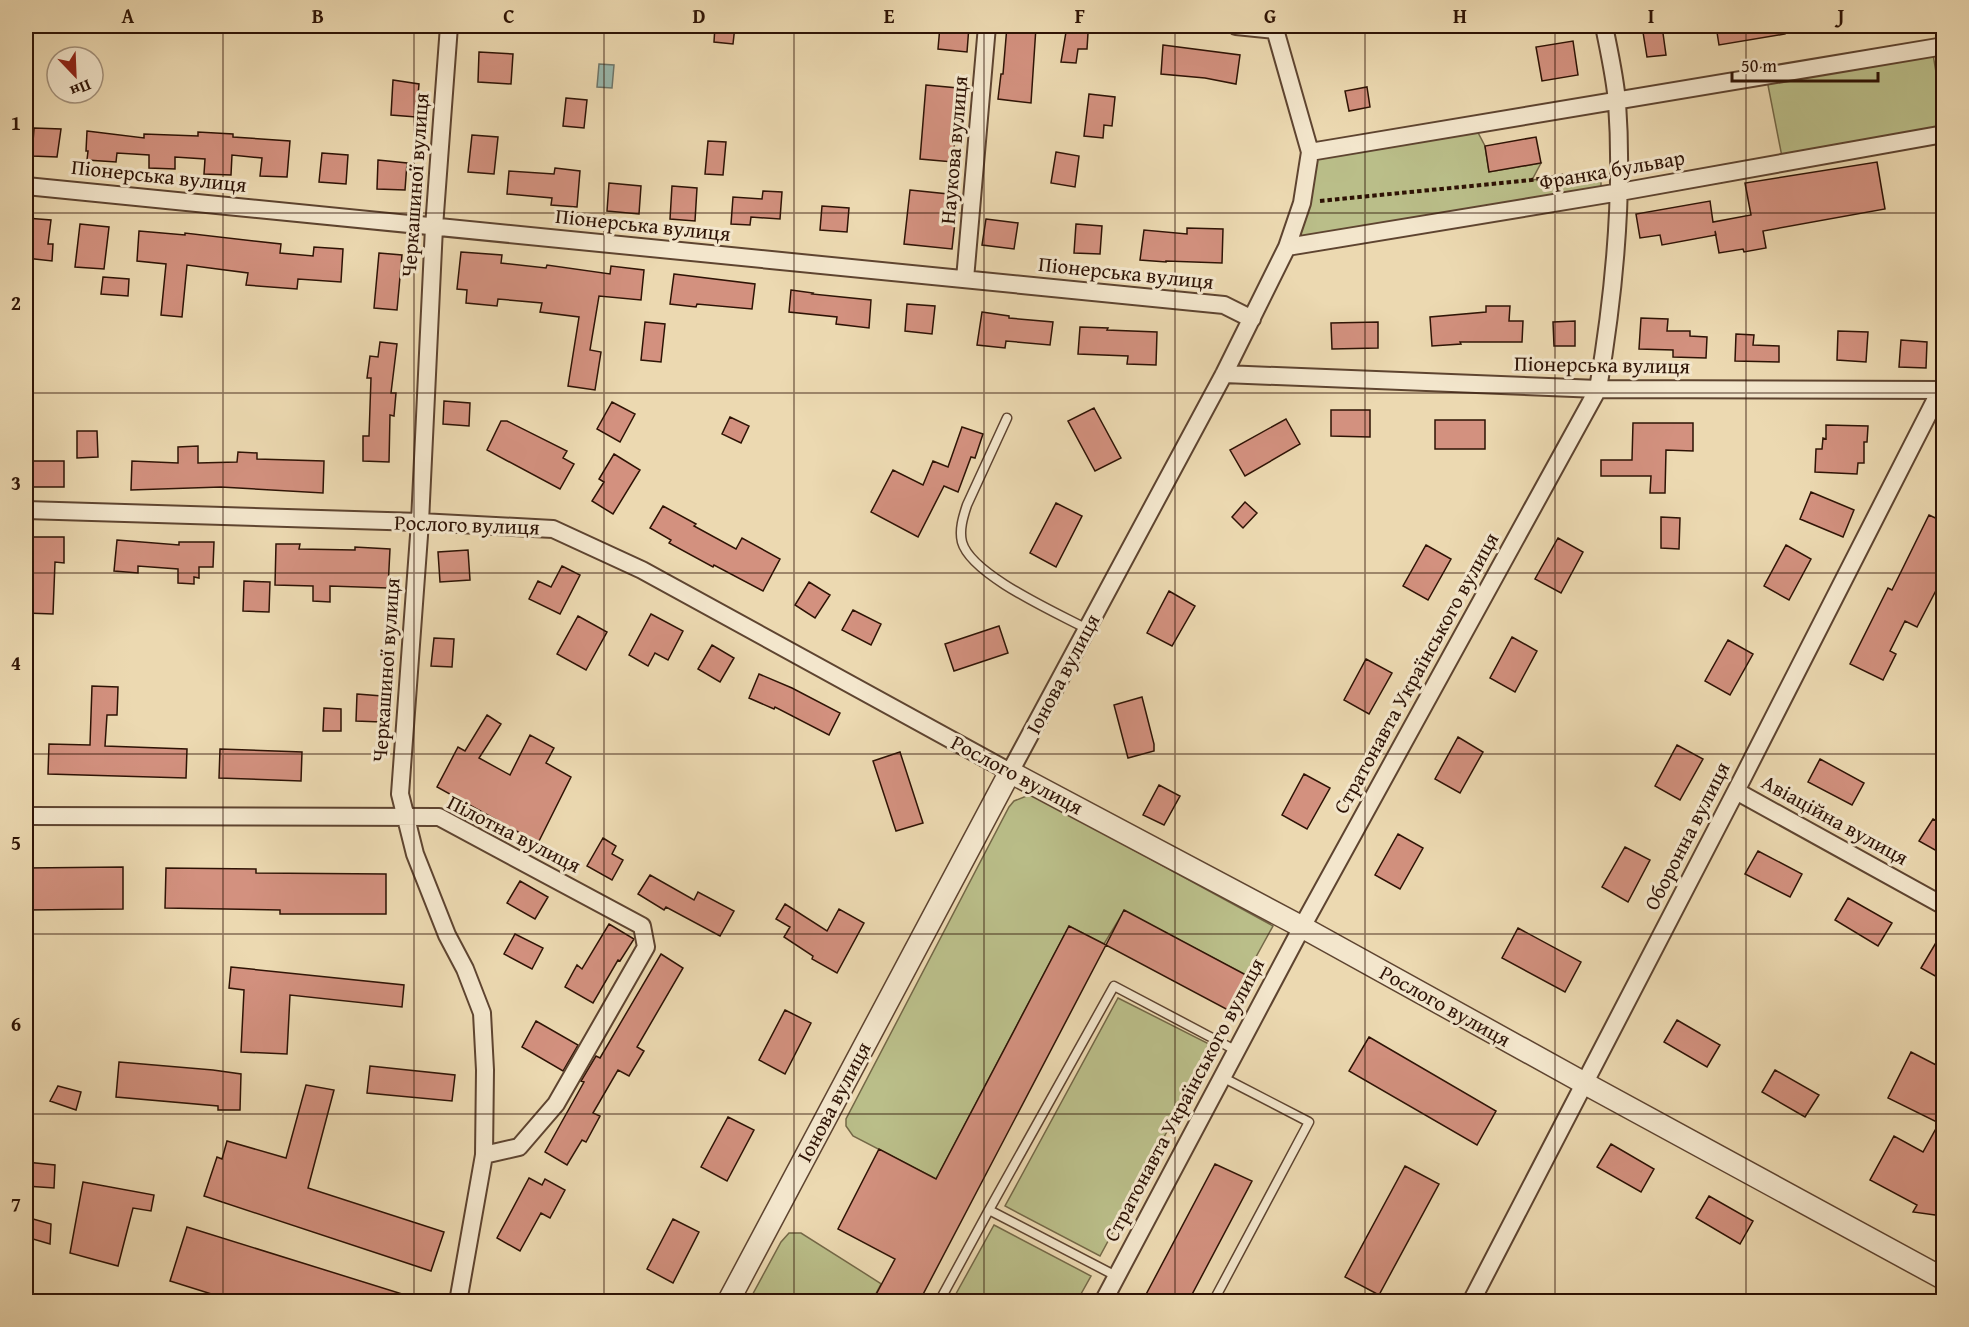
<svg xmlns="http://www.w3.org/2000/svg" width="1969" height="1327" font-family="'Gentium Book Plus',serif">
  <rect width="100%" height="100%" fill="#ecd9b1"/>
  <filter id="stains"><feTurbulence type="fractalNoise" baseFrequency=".00333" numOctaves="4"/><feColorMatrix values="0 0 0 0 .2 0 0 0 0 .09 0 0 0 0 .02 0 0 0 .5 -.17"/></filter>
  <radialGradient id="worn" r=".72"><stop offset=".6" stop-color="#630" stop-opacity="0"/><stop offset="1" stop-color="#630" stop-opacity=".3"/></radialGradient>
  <!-- green -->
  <path fill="#babe89" stroke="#746847" stroke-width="1.5" d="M1932,48L1943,115V134L1783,162L1766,75Z
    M1473,123L1485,146L1489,172L1541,163L1532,180L1601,170V195L1287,247L1310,152Z
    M1029,795L1037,797L1273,926L1246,975L1124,911L1104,944L1069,926L936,1179L853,1136L846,1126V1119L1009,807L1014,801Z
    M1118,998L1213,1046L1100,1256L1005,1206Z
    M994,1225L1091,1276L1077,1301H952Z
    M789,1233H801L880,1283L881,1284L872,1301H749L781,1242Z"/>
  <!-- water -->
  <path fill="#99bab0" stroke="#6e776c" stroke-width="1.5" d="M599,64L614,65L612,88L597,87Z"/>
  <!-- building -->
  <path fill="#d3917f" stroke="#2e1305" stroke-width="1.5" d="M715,26H735L733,44L714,42Z
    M940,26H969L967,52L938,49Z
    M1007,26L1036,27L1031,103L998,99L1001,74H1003Z
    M1067,26H1080L1079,32L1088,33L1087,49H1078L1076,63L1061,62Z
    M1642,26H1662L1666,55L1647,57Z
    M1716,26H1784L1785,34L1719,45Z
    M1573,41L1578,75L1542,81L1536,47Z
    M1163,45L1240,55L1236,84L1205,78L1161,74Z
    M479,52L513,54L511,84L478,82Z
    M393,80L419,84L416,117L391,115Z
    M926,85L958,88L953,162L920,159Z
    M1367,87L1370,107L1349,111L1345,91Z
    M1089,94L1115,97L1112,126L1104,125L1103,138L1084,136Z
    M566,98L587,100L584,128L563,126Z
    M34,128L61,129L57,157L32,156Z
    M87,131L144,138V134L198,136V132L233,134V137L290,141L287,177L260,176L262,158L232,155L231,175L204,174L205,159L175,157V169L149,168V155L117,153L116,162L87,160L88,151H86Z
    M472,135L498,137L494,174L468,172Z
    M1536,137L1541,163L1489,172L1485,146Z
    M708,141L726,142L723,175L705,174Z
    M1056,152L1079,156L1075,187L1051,183Z
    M322,153L348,155L346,184L319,182Z
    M378,160L407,163L405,190L377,189Z
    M1877,162L1885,209L1763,231L1766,248L1744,252L1743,249L1719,253L1715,231L1716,235L1662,245L1660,235L1640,238L1636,214L1710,201L1713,222L1751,215L1745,183Z
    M555,168L580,171L577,207L551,205L552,198L507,194L509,171L554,174Z
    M609,183L641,186L639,214L607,211Z
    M672,186L697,188L695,221L670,219Z
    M910,190L958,195L952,249L904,244Z
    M763,191L782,192L780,219L751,217L750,225L731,224L733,197L762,199Z
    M822,206L849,208L847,232L820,230Z
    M26,218L51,220L48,244H53L52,261L26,258Z
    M986,219L1018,223L1014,249L982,245Z
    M80,224L109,227L104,269L75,267Z
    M1076,224L1102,226L1100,254L1074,253Z
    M1187,228L1223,229L1222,263L1166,261V262L1140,260L1144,230L1187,234Z
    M139,231L185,235V233L281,244L280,253L313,256L314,247L343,249L341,282L298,279L297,289L246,285L248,273L187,265L182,317L161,315L166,264L137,261Z
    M461,252L502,255L501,263L546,268L547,265L610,274L611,266L644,270L641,300L599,296L590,350L601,352L595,390L568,386L579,317L540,312L542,303L498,299L497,306L466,303L467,290L457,289Z
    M379,253L402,255L397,310L374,308Z
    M674,274L755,284L752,309L697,304L696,307L670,304Z
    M103,277L129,279L128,296L101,294Z
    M791,290L813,293L812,294L871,300L869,328L836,324L837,317L789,312Z
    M907,304L935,306L932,334L905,331Z
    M1486,306H1510L1509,321H1523L1522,342H1460L1461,344L1432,346L1430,317L1486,312Z
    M982,312L1009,316V318L1053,322L1050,345L1006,341L1005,348L977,345Z
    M1641,318L1668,319L1667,331H1690V336L1707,337L1706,358L1673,357V350L1639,349Z
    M1575,321V346H1554L1553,322Z
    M645,322L665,324L661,362L641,360Z
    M1378,322V348L1332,349L1331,323Z
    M1080,327L1108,328L1107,330L1157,332L1156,365L1127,364L1128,356L1078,354Z
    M1838,331L1868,332L1866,362L1837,360Z
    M1736,334L1754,335L1753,345L1779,346V362L1735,361Z
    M1901,340L1927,342L1926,368L1899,367Z
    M380,342L397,344L391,393H396L394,416L390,415L389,462L363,461V436H369L371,378H367L370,356L378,357Z
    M444,401L470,403L469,426L443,424Z
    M612,402L635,414L620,442L597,429Z
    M1094,408L1121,458L1095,471L1068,421Z
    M1331,410H1370V437L1331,436Z
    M730,417L749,426L741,443L722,434Z
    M1286,419L1300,444L1245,476L1230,450Z
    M1435,420H1485V449H1435Z
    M501,421H507L567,451L563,458L574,464L560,489L487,450Z
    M1633,423H1693V451L1666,450L1665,493H1650L1651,476H1601V460H1632Z
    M1826,425L1868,426L1867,442H1864V463H1858L1857,474L1815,472L1816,449H1822L1823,438L1826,439Z
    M962,427L983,434L975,458L971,457L958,492L944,486L918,537L871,512L893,470L923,485L933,461L948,467Z
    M77,431H97L98,457L77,458Z
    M198,446V463L237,462L238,452L257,453V459L324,461L323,493L221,487L131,490L132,461L178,463V447Z
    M614,454L640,470L613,514L592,501L604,482L599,479Z
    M26,461H64V487H26Z
    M1811,492L1854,510L1843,537L1800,519Z
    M1245,502L1257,513L1243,528L1232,517Z
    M1056,503L1082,516L1056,567L1030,553Z
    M663,506L696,524L694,526L736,549L742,538L780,559L763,591L714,565L713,567L669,543L671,540L650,528Z
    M1929,515L1944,522V575L1917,627L1905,621L1890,651L1896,654L1883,680L1850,664L1888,588L1892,590Z
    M1661,517L1680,518L1679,549L1661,548Z
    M26,537H64V563L55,562L53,614L26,613Z
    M1558,538L1583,552L1561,593L1535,579Z
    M117,540L179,545V542H214L213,567H199V578L194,577V584L178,583V569L138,566V573L114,571Z
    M276,544H300L299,549L355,550V547L390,549L388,588L330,586V602L313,601V586L275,585Z
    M1426,545L1451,559L1428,600L1403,586Z
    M1786,545L1811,559L1789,600L1764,586Z
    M468,550L470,580L440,582L438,552Z
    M562,566L580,575L560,614L529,599L538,581L551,587Z
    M244,581L270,582L269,612L243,611Z
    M809,582L830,595L815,618L795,605Z
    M1169,591L1195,606L1172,646L1147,633Z
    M853,610L881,624L871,645L842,630Z
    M651,614L683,631L668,660L655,653L648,666L629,655Z
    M578,616L607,632L586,670L557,654Z
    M999,626L1008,653L954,671L945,644Z
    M1512,637L1537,651L1515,692L1490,678Z
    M434,638L454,639L452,667L431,666Z
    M1728,640L1753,654L1730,695L1705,681Z
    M712,645L734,658L720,682L698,669Z
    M1366,659L1392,673L1369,714L1344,700Z
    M759,674L792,688L840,713L829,735L775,707L774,709L749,698Z
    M92,686L118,687L117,715H107L105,746L187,749L186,778L48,774L49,744L90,745Z
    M357,694L382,696L381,722L356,721Z
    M1142,697L1154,744V751L1128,758L1114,705Z
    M324,708L341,709V731H323Z
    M487,715L501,724L479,758L510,775L530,735L554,748L546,763L571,777L538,843L437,787L458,747L465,751Z
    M1458,737L1483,752L1460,793L1435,779Z
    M1677,745L1703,759L1680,800L1655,786Z
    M220,749L302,752L301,781L219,778Z
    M900,752L923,823L896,831L873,761Z
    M1820,759L1864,783L1852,805L1808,782Z
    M1304,774L1330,788L1307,829L1282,815Z
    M1159,785L1180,796L1164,825L1143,815Z
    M1933,819L1944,825V855L1919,841Z
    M1398,834L1423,848L1400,889L1375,875Z
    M603,838L616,846L612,854L623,860L612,880L587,866Z
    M1625,847L1650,860L1628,902L1602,887Z
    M1758,851L1802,874L1790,897L1745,874Z
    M123,867V909L26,910V868Z
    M166,868L256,869V873L386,874V914H280V910L165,908Z
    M650,875L694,900L698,892L734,911L720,936L666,907L664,910L638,894Z
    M520,881L548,897L535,919L507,903Z
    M1848,898L1892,923L1878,946L1835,920Z
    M785,904L827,931L839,909L864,923L837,973L812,959L813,956L784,937L790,927L776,919Z
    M1124,910L1246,975L1228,1010L1106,945L919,1302H872L895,1259L838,1229L879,1149L936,1179L1069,926L1106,945Z
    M609,924L634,939L620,961L618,960L593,1003L565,987L577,965L582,969Z
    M1518,928L1581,962L1565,992L1502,958Z
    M1944,929V981L1921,968Z
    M515,934L543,948L532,969L504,954Z
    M661,954L683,968L637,1047L644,1051L629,1076L618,1070L593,1113L600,1116L586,1142L582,1140L567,1165L545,1152L584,1082L581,1081L596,1056L600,1058Z
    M231,967L404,985L402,1007L290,995L287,1054L241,1052L244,990L229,988Z
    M785,1010L811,1023L785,1074L759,1060Z
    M1677,1020L1720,1045L1707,1067L1664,1042Z
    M536,1021L578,1045L563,1071L522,1047Z
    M1369,1037L1496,1111L1477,1145L1349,1071Z
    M1911,1052L1944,1069V1212L1935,1215L1913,1212L1917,1205L1870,1180L1894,1136L1923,1152L1939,1123L1888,1098Z
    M119,1062L213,1070L241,1074L240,1110H218V1106L116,1097Z
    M370,1066L455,1075L452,1101L367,1093Z
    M1775,1070L1819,1095L1805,1117L1762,1092Z
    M306,1085L334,1090L308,1188L444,1232L431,1271L204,1196L217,1157L222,1159L227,1141L286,1158Z
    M58,1086L81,1092L76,1110L50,1101Z
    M728,1117L754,1130L727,1181L701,1167Z
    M1611,1144L1654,1169L1641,1192L1597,1167Z
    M26,1162L55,1165L54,1188L26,1186Z
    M1215,1164L1252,1181L1188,1302H1142Z
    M1405,1166L1439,1184L1379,1295L1345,1277Z
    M529,1178L542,1185L545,1179L565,1190L550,1218L541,1213L520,1251L497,1238Z
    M83,1182L154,1195L151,1211L133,1208L118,1266L70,1253Z
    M1709,1196L1753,1221L1740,1244L1696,1218Z
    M26,1217L51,1224L50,1244L26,1237Z
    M673,1219L699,1232L673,1283L647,1269Z
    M187,1227L415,1298L414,1302H237L170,1281Z"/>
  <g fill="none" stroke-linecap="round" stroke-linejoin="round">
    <defs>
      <path id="service" d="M1007,418L967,505C963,517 959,530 962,542C971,575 1057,613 1087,629
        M1116,1276L989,1210L1114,986L1235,1050
        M939,1302L989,1210
        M1213,1302L1309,1122L1222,1077"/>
      <path id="minor" d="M449,26L434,227L420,522L400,794L415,854L447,935L465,969L482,1013L485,1070L484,1155L458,1302
        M1236,26L1274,30
        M1310,152L1944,46
        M26,186L1224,305L1252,319
        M1287,247L1620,192L1944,134
        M965,279L987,26
        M1224,374L1598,389L1944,390
        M26,510L420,522L553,529L642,570L1010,772L1224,374L1287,247L1302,203L1310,152L1274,26
        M1736,791L1944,906
        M26,816L439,817L642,926L646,947L556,1104L519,1147L484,1155
        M1103,1302L1302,927L1598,389C1614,295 1624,198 1617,102C1615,77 1609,51 1604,26
        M1471,1302L1736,791L1941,389"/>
      <path id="tertiary" d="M728,1302L1010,772L1302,927L1584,1083L1944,1279"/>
    </defs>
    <!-- service casing -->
    <use href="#service" stroke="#5e4430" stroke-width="11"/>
    <!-- minor casing -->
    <use href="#minor" stroke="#5e4430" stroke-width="20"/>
    <!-- tertiary casing -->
    <use href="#tertiary" stroke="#5e4430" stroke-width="24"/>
    <!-- path -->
    <path stroke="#2e1305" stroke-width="4" stroke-dasharray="4.5 3" stroke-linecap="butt" d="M1320,201L1531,180L1602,170
      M1325,1302L1326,1299L1332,1302"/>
    <!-- service -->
    <use href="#service" stroke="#f3e6cc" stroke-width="8"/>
    <!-- minor -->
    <use href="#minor" stroke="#f3e6cc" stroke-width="16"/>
    <!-- tertiary -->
    <use href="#tertiary" stroke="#f3e6cc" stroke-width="21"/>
  </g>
  <!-- grid -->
  <path fill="none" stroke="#2e1305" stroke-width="1.5" stroke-opacity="0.55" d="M223,26V1302M414,26V1302M604,26V1302M794,26V1302M984,26V1302M1175,26V1302M1365,26V1302M1555,26V1302M1746,26V1302M26,213H1944M26,393H1944M26,573H1944M26,754H1944M26,934H1944M26,1114H1944"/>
  <g text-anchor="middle" stroke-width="6" stroke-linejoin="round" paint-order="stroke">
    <!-- street labels -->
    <g font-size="21" fill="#2e1305" stroke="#f3e6cc">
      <text transform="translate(954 150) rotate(-85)" y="7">Наукова вулиця</text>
      <text transform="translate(1612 170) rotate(-10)" y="7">Франка бульвар</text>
      <text transform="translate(159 176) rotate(6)" y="7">Піонерська вулиця</text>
      <text transform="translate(415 185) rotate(-86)" y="7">Черкашиної вулиця</text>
      <text transform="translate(643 225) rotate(6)" y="7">Піонерська вулиця</text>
      <text transform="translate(1126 273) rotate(6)" y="7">Піонерська вулиця</text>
      <text transform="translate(1602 365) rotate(1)" y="7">Піонерська вулиця</text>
      <text transform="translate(467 525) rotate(2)" y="7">Рослого вулиця</text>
      <text transform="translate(386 670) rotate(-86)" y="7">Черкашиної вулиця</text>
      <text transform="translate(1416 673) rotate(-61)" y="7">Стратонавта Українського вулиця</text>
      <text transform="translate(1063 674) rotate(-62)" y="7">Іонова вулиця</text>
      <text transform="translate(1017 775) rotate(28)" y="7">Рослого вулиця</text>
      <text transform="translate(1835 820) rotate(29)" y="7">Авіаційна вулиця</text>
      <text transform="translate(514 834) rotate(27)" y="7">Пілотна вулиця</text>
      <text transform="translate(1687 836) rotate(-63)" y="7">Оборонна вулиця</text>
      <text transform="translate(1445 1006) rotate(29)" y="7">Рослого вулиця</text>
      <text transform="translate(1184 1100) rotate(-62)" y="7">Стратонавта Українського вулиця</text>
      <text transform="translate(834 1102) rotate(-62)" y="7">Іонова вулиця</text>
    </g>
  </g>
  <!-- margin -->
  <rect width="1969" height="1327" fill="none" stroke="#ecd9b1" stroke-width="66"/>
  <!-- north arrow -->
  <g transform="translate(75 75) rotate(157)"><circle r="28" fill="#f3e6cc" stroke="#a4927c" stroke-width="1.5"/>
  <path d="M0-4.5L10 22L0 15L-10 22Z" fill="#8f2418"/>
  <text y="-9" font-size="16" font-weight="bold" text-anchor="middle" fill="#2e1305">Пн</text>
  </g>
  <!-- scale -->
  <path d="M1732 72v9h146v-9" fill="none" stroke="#2e1305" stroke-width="3"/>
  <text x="1741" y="72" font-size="18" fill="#2e1305" stroke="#f3e6cc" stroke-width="4.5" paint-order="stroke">50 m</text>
  <rect x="33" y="33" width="1903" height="1261" fill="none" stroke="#2e1305" stroke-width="2"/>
  <g font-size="20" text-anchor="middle" font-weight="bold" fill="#2e1305">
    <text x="128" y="23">A</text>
    <text x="318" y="23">B</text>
    <text x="509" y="23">C</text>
    <text x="699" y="23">D</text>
    <text x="889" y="23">E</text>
    <text x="1080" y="23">F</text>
    <text x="1270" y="23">G</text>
    <text x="1460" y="23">H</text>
    <text x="1651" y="23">I</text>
    <text x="1841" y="23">J</text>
    <text x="16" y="130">1</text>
    <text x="16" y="310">2</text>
    <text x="16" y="490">3</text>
    <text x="16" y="670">4</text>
    <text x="16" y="850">5</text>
    <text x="16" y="1031">6</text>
    <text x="16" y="1211">7</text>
  </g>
  <rect width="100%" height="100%" filter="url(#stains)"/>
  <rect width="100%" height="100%" fill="url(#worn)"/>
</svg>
